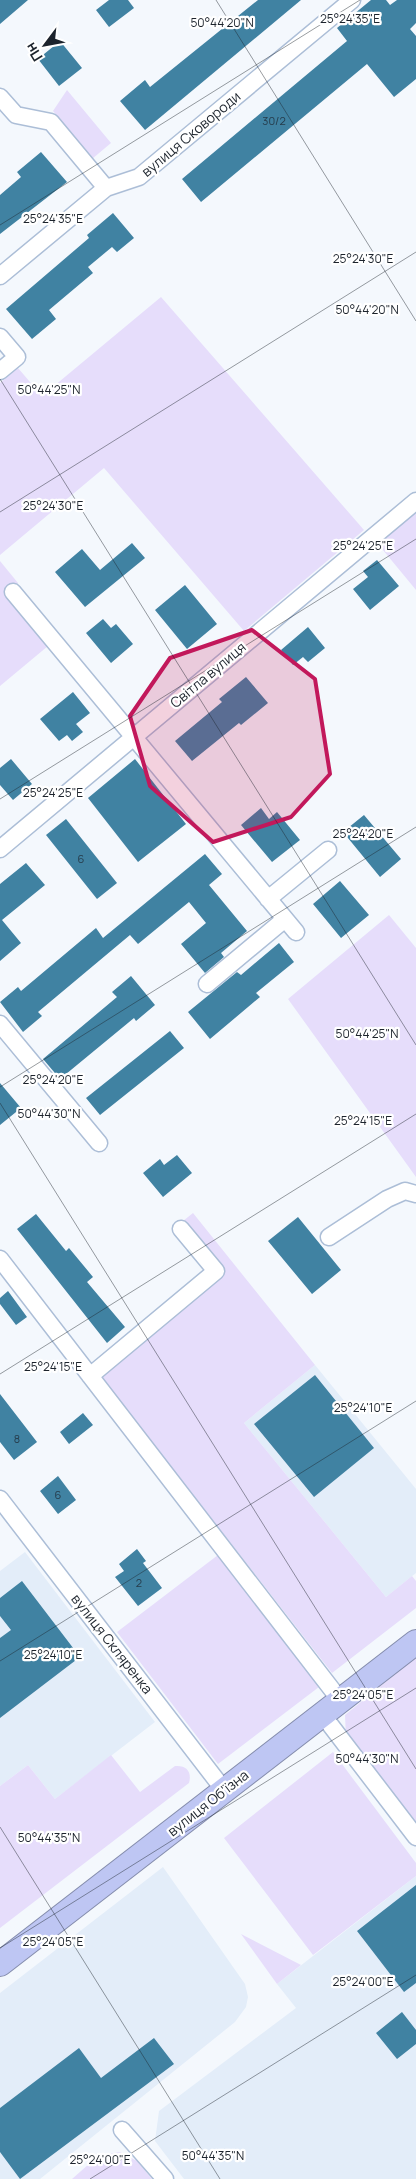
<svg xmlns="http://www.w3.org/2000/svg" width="416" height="2179" font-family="Manrope,sans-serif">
  <rect width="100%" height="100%" fill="#f4f8fd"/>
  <!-- built -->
  <path fill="#e3edf9" d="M315,1365L416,1489V1573L386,1597L244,1423Z
    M25,1552L155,1722L55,1799L28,1765L0,1786V1571Z
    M163,1867L245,1984L248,1997L246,2007L235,2022L40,2179H0V1993Z
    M416,1876V2179H184L155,2141L159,2111L296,2008L277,1984Z"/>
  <!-- green -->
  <path fill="#e6ddfb" d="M67,90L111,143L92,159L53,111Z
    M161,297L364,530L244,631L104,468L0,555V383L18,368L42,396Z
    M416,512V590L378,544Z
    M0,561L18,583L5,594L48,646L0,686Z
    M389,915L416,948V1177L288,999Z
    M193,1213L315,1365L244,1423L386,1597L412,1576L416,1581V1608L332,1673L99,1374L224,1271L183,1221Z
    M218,1555L319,1687L218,1764L117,1632Z
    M416,1657V1825L346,1738L345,1715Z
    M333,1752L416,1863V1876L313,1955L224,1838Z
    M111,1755L140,1792L175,1766C187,1765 192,1772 189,1783L0,1928V1786L28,1765L55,1799Z
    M241,1934L301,1965L277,1984Z
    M120,2152L137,2161L152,2179H72L98,2156Z"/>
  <!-- building -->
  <path fill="#4082a2" d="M0,0H28L0,24Z
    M109,0H128L134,8L109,27L96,10Z
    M258,0H301L145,130L120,101L145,80L150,87Z
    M371,0H386L390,5L397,0H416V23L410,29L416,36V79L394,97L367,64L201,202L182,179L347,41L337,28Z
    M60,41L82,68L59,86L38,59Z
    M41,152L67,182L0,234V195L21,177L17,172Z
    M113,213L134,238L117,252L112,247L88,267L93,273L49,310L56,319L32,339L6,309L89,238L87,235Z
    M132,543L145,558L85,607L55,572L82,549L100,570Z
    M377,560L399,586L370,610L353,589L368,577L363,571Z
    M185,585L217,624L187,649L155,610Z
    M103,619L111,628L116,624L133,644L111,663L86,633Z
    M308,627L325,648L308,662L303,657L293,665L281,650Z
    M246,677L268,703L241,725L239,723L192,761L175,741L222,702L219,699Z
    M73,692L90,713L76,724L83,732L72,741L67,735L59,741L40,719Z
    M11,759L32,784L13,800L0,785V768Z
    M135,759L186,824L138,862L88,798Z
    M261,808L269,819L277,812L300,840L272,862L241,825Z
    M364,815L401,859L380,877L343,832Z
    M66,819L117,883L97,899L46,835Z
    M205,854L222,874L209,885L247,931L221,953L224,957L205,973L181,944L206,923L189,902L138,944L130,935L38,1012L42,1016L23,1032L0,1002L18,987L21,991L96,928L103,938Z
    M26,863L45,885L2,920L21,943L0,961V884Z
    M340,881L369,915L341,938L313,904Z
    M279,943L294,962L256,993L260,997L210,1039L188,1012L237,972L241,975Z
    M131,976L155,1005L136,1021L134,1018L60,1079L43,1059L117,997L112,992Z
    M170,1031L184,1048L100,1115L86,1098Z
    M0,1083L21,1108L0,1125Z
    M177,1155L192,1173L163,1197L143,1173L160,1159L164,1165Z
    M36,1214L66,1251L69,1248L93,1277L87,1282L125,1327L107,1343L17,1229Z
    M298,1217L341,1270L312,1294L268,1241Z
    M8,1291L27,1317L16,1325L0,1304V1298Z
    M315,1375L374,1448L314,1497L254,1424Z
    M0,1394L37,1442L14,1460L0,1442Z
    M83,1413L93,1425L69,1444L60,1432Z
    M58,1476L76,1500L58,1514L40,1491Z
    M137,1549L146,1561L143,1563L162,1588L138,1606L115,1577L124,1571L119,1564Z
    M22,1581L80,1657L0,1718V1638L11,1630L0,1616V1598Z
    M416,1885V1983L404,1992L357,1931Z
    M402,2012L416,2030V2044L397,2059L376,2033Z
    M154,2038L174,2064L20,2179L0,2152V2108L79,2048L101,2078Z"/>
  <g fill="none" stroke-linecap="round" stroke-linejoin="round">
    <defs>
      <path id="minor" d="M0,97L16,115L51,122L106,188
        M0,276L106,188L139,177L352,0
        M0,337L17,357L0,371
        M13,592L296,932
        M0,849L416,501
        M268,899L328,850
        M207,984L285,919
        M0,1024L99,1143
        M329,1237L387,1199L405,1191L416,1194
        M0,1259L340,1700
        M90,1376L216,1271L181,1229
        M0,1499L224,1790
        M322,1714L416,1837
        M122,2130L165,2179"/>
      <path id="highway" d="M0,1964L416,1642"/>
    </defs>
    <!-- minor casing -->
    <use href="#minor" stroke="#acbed7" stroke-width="19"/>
    <!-- highway casing -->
    <use href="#highway" stroke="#858dad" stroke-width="26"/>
    <!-- minor -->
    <use href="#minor" stroke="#fff" stroke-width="16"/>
    <!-- highway -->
    <use href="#highway" stroke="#bec6f3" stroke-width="24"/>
  </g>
  <!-- marked area -->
  <path fill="#c2185b" fill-opacity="0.2" stroke="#c2185b" stroke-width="4" stroke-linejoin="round" d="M252,630L315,679L330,774L291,817L213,842L150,786L130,716L170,658Z"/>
  <!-- ticks -->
  <path fill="none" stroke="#1c232c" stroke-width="1" stroke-opacity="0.45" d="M216,0L416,321M0,225L360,0M0,379L416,1045M0,512L416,252M0,799L416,539M0,1087L416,827M0,1103L416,1769M0,1374L416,1114M0,1661L416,1401M0,1827L220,2179M0,1948L416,1688M90,2179L416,1975"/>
  <g text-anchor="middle" stroke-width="4.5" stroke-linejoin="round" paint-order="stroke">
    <!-- number labels -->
    <g font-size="11" fill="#253b4a">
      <text x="274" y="125">30/2</text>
      <text x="81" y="863">6</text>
      <text x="17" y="1443">8</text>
      <text x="58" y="1499">6</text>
      <text x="139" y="1587">2</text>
    </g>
    <!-- street labels -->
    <g font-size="14" fill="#1c232c" stroke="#fff">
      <text transform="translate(191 134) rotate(-40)" y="5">вулиця Сковороди</text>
      <text transform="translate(208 675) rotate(-40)" y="5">Світла вулиця</text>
      <text transform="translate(112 1644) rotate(52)" y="5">вулиця Скляренка</text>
      <text transform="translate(208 1803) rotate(-38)" y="5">вулиця Об’їзна</text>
    </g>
  </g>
  <g font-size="12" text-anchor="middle" fill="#1c232c" stroke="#fff" stroke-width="4.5" stroke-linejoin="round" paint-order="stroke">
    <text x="350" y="23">25°24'35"E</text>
    <text x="222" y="27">50°44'20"N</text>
    <text x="53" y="223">25°24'35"E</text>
    <text x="363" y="263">25°24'30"E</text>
    <text x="367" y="314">50°44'20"N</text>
    <text x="49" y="394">50°44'25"N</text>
    <text x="53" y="510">25°24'30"E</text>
    <text x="363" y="550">25°24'25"E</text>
    <text x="53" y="797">25°24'25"E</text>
    <text x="363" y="838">25°24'20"E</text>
    <text x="367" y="1038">50°44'25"N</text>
    <text x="53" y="1084">25°24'20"E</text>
    <text x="49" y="1118">50°44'30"N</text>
    <text x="363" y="1125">25°24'15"E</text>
    <text x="53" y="1371">25°24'15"E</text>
    <text x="363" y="1412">25°24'10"E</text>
    <text x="53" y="1659">25°24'10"E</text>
    <text x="363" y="1699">25°24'05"E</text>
    <text x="367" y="1763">50°44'30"N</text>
    <text x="49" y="1842">50°44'35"N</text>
    <text x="53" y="1946">25°24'05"E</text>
    <text x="363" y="1986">25°24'00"E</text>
    <text x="213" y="2160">50°44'35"N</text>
    <text x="100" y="2164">25°24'00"E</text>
  </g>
  <!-- north arrow -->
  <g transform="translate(45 45) rotate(238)" stroke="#ffffff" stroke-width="4" paint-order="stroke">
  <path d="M0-4L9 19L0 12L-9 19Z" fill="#1c232c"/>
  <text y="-8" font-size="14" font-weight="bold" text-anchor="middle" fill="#1c232c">Пн</text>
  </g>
</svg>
